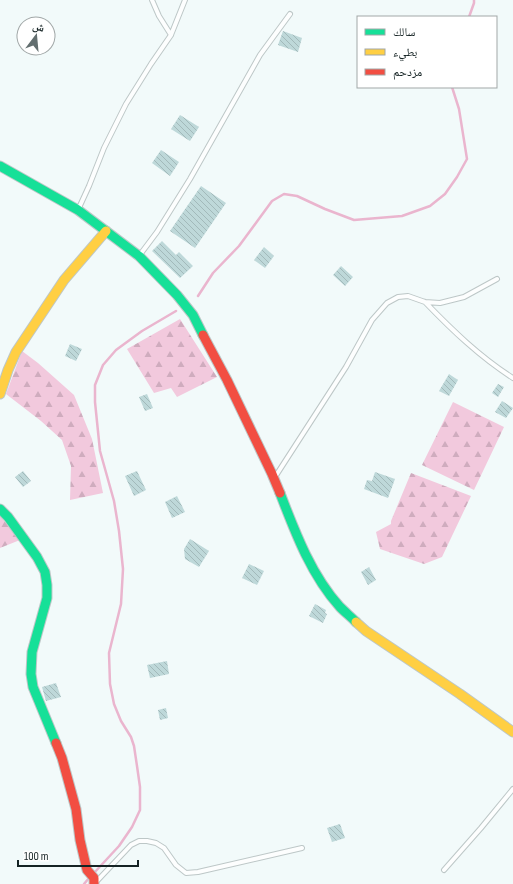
<svg xmlns="http://www.w3.org/2000/svg" width="513" height="884" font-family="'Sofia Sans Condensed','Noto Naskh Arabic',sans-serif">
  <defs>
    <pattern id="forest-firs" width="22" height="20" patternUnits="userSpaceOnUse"><rect width="22" height="20" fill="#f2c9dd"/><path d="M5 1l3.5 6h-7zM16 11l3.5 6h-7z" fill="#cfacbe"/></pattern>
    <pattern id="building-back-hatch" width="6" height="6" patternUnits="userSpaceOnUse"><rect width="6" height="6" fill="#bed8d9"/><path d="M-1 5l2 2M0 0l6 6M5-1l2 2" fill="none" stroke="#a2b9ba"/></pattern>
  </defs>
  <rect width="100%" height="100%" fill="#f2fafa"/>
  <!-- forest -->
  <path fill="url(#forest-firs)" d="M180,319L217,377L177,397L171,388L154,393L127,349Z
    M22,351L38,363L74,395L92,439L103,493L70,500L71,466L62,440L41,421L6,394Z
    M453,402L504,427L474,490L422,465Z
    M411,473L471,496L442,557L424,564L380,549L376,532L391,524V521Z
    M0,516L20,540L0,548Z"/>
  <g fill="none" stroke-linecap="round" stroke-linejoin="round">
    <!-- stream -->
    <path stroke="#eab5ce" stroke-width="2.5" d="M469,17L474,3V0
      M198,296L213,273L239,246L272,201L284,194L297,196L325,209L354,220L402,216L430,206L445,194L457,177L467,159L459,109L452,87
      M94,873L119,846L132,827L140,810V787L137,766L134,746L131,737L121,721L114,704L110,684L109,653L121,604L123,569L119,531L114,501L100,451L95,402V385L103,365L116,350L142,331L176,311
      M84,884L89,878"/>
  </g>
  <!-- building -->
  <path fill="url(#building-back-hatch)" d="M283,31L302,38L298,52L278,45Z
    M180,115L199,127L190,141L171,129Z
    M161,150L179,162L170,176L152,163Z
    M201,186L226,203L195,248L170,231Z
    M162,241L176,255L179,252L193,266L180,278L152,251Z
    M264,247L274,256L265,268L254,260Z
    M341,266L353,277L345,286L333,275Z
    M70,344L82,349L76,361L65,356Z
    M449,374L458,380L449,396L439,391Z
    M498,384L504,387L498,397L492,393Z
    M147,394L153,408L145,411L139,397Z
    M502,401L513,408L506,418L495,412Z
    M23,471L31,481L23,487L15,477Z
    M137,471L146,490L134,496L125,476Z
    M375,472L395,479L388,498L364,489L367,480L372,481Z
    M177,496L185,512L172,518L165,502Z
    M190,539L209,551L199,567L185,559L184,549Z
    M249,564L264,571L257,585L242,578Z
    M369,567L376,580L368,585L361,572Z
    M315,604L326,610L325,613L327,614L323,623L309,616Z
    M167,661L169,674L150,678L147,665Z
    M56,683L61,697L46,701L42,687Z
    M166,708L168,718L160,720L158,710Z
    M340,824L345,838L332,842L327,828Z"/>
  <g fill="none" stroke-linecap="round" stroke-linejoin="round">
    <defs>
      <path id="lane" d="M152,0L159,16L171,35
        M78,210L89,186L104,148L126,104L151,64L171,35L185,0
        M139,256L157,232L190,179L260,55L290,14
        M425,302C452,330 480,357 513,378
        M275,477L346,367L372,320L387,303L398,297L408,296L425,302L440,303L464,297L497,279
        M444,870L481,828L513,789
        M96,882L131,845L139,841H147L156,843L164,848L176,865L186,873L198,872L302,848"/>
      <path id="fast" d="M0,166L78,210L139,256L177,295L193,315L203,335
        M280,493C295,532 311,575 340,607C345,612 351,617 356,622
        M0,509L8,517L37,557L45,572L47,585V598L32,652L31,674L33,687L56,743"/>
      <path id="slow" d="M0,394L8,370L16,352L64,280L106,231
        M356,622L366,631L460,694L513,732"/>
      <path id="jam" d="M203,335L227,380L272,474L280,493
        M56,743L62,758L76,809L80,840L87,870L94,878V884"/>
    </defs>
    <!-- lane casing -->
    <use href="#lane" stroke="#bdc7c7" stroke-width="6"/>
    <!-- fast casing -->
    <use href="#fast" stroke="#bdc7c7" stroke-width="11"/>
    <!-- slow casing -->
    <use href="#slow" stroke="#bdc7c7" stroke-width="11"/>
    <!-- jam casing -->
    <use href="#jam" stroke="#bdc7c7" stroke-width="11"/>
    <!-- lane -->
    <use href="#lane" stroke="#fdfefe" stroke-width="4"/>
    <!-- fast -->
    <use href="#fast" stroke="#16e098" stroke-width="9"/>
    <!-- slow -->
    <use href="#slow" stroke="#ffcf43" stroke-width="9"/>
    <!-- jam -->
    <use href="#jam" stroke="#f24e42" stroke-width="9"/>
  </g>
  <!-- legend -->
  <rect x="357" y="16" width="140" height="72" fill="#ffffff" stroke="#a1a7a7"/>
  <rect x="365" y="29" width="20" height="6" fill="#16e098" stroke="#a1a7a7"/>
  <text x="393" y="36" font-size="12" fill="#152324">سالك</text>
  <rect x="365" y="49" width="20" height="6" fill="#ffcf43" stroke="#a1a7a7"/>
  <text x="393" y="56" font-size="12" fill="#152324">بطيء</text>
  <rect x="365" y="69" width="20" height="6" fill="#f24e42" stroke="#a1a7a7"/>
  <text x="393" y="76" font-size="12" fill="#152324">مزدحم</text>
  <!-- north arrow -->
  <g transform="translate(36 36) rotate(16)"><circle r="19" fill="#ffffff" stroke="#a1a7a7"/>
  <path d="M0-3L7 15L0 10L-7 15Z" fill="#626e6f"/>
  <text y="-6" font-size="11" font-weight="bold" text-anchor="middle" fill="#152324">ش</text>
  </g>
  <!-- scale -->
  <path d="M18 860v6h120v-6" fill="none" stroke="#152324" stroke-width="2"/>
  <text x="24" y="860" font-size="12" fill="#152324" stroke="#ffffff" stroke-width="3" paint-order="stroke">100 m</text>
</svg>
